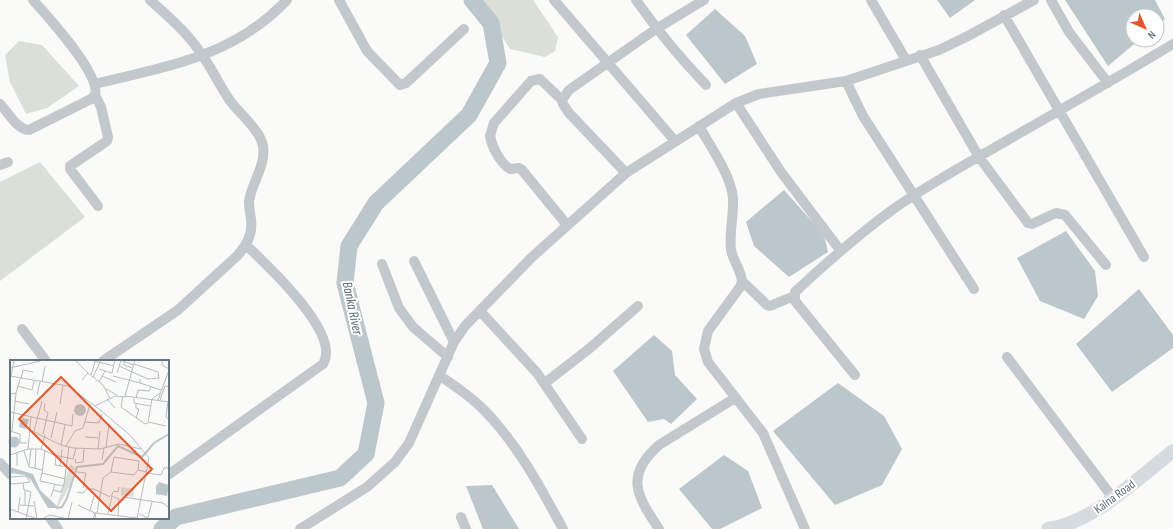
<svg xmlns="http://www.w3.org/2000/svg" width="1173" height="529" font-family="'Sofia Sans Condensed',sans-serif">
  <rect width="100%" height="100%" fill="#fafaf8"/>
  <!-- green -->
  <path fill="#dadfd7" d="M478,0H533L558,37L555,51L545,57L510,49Z
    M19,41L42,45L79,86L47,108L26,114L10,82L5,55Z
    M40,162L85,217L0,281V182Z"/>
  <!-- water -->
  <path fill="#bbc7cb" d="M937,0H975L950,18Z
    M1065,0H1155L1165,19L1157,25V16H1133V40H1139L1108,66Z
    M715,9L745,36L757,64L725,84L686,35Z
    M784,190L824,235L828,252L789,277L754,246L746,222Z
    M1066,231L1095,271L1098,296L1084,319L1040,301L1017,258Z
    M1139,289L1173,335V348L1112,392L1076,344Z
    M654,335L672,351L675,375L697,399L671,424L664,419L648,422L613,371Z
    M838,383L884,416L902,449L882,485L835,505L773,431Z
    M724,455L748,471L762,508L720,529H712L679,489Z
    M492,485L519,529H483L466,486Z"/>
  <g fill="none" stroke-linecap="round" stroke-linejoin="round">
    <!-- river -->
    <path stroke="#bbc7cb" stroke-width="17" d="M162,529L176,517L340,478L366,454L376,403L345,283L349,246L376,203L469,115L498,63L491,23L472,0"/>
    <!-- street -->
    <path stroke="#c3c8cc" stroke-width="10" d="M339,0L367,51L400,85L406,83L464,29
      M554,0L675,141
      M636,0C657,30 680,58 706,85
      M871,0L906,60
      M1051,0L1069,32L1108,83
      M1004,15L1144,257
      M920,55L979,157L1028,223L1032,224L1056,213L1065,215L1106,265
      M846,81L863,116L974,289
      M95,84C167,66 233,57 287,0
      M95,95L101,107L108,137L107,141L70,166V169L98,206
      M562,100L540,79L531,81L494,123L490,136C492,147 500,163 510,169L519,168L522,170L567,225
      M736,103L781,172L840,250
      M0,104C9,113 16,129 29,130L91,99L95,95C101,74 47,16 33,0
      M699,126C710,146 731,175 733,198C734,215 729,232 731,250C733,261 741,270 742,281L740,287L708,331L704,349L708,362L763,433L805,529
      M0,165L8,162
      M626,173L569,113L563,104L562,100L569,90L656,29L704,0
      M414,261L454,342
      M382,264L399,308L413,327L448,357
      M742,281L767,305L770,306L794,296
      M480,311L537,373L582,439
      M22,329L46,361
      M1007,357L1113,498
      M103,361L178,310L238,255C247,244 253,234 251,219C250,213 249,207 249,201C252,182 266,166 263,146C261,131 239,113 231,102C220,87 213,70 202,55C188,33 169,17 150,0
      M439,375C455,386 472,397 485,411C518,445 541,488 563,529
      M855,375L795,301V292C826,263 858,235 892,210C920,190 950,173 980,156C1044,119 1109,83 1173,44
      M545,383L590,348L638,306
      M0,463L11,475
      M168,475L323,364C342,334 267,265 246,245
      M461,517L466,529
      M50,518L58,529
      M300,529L367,487L395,462L409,443L454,342L465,326L531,258L626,173L736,103L759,94L846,81L939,50L966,37L1034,0
      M659,529C637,496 624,476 659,445L735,398"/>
    <!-- secondary -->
    <path stroke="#d6dbdf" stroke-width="14" d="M1048,529C1093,523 1138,478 1173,451"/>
  </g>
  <g text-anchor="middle" stroke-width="4" stroke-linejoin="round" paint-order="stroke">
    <!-- street labels -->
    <g font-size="13" fill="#657683" stroke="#fff">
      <text transform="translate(1114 496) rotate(-36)" y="5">Kalna Road</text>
    </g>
    <!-- water labels -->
    <g font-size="14" font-style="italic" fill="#60757c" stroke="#fff">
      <text transform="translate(353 308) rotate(78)" y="5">Banka River</text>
    </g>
  </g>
  <!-- overview -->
  <g transform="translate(10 360)">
    <rect width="159" height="159" fill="#fafaf8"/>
    <path d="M60,104L65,107L61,124L48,147L47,145ZM111,127L124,129L123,137L111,135Z" fill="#dadfd7"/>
    <path d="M64 50a6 6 0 1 1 12 0a6 6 0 1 1-12 0ZM11,58L19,59L16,69L9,67ZM-1.5 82a5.5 5.5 0 1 1 11 0a5.5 5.5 0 1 1-11 0ZM0,107L23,114L30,130L49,148H38L21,120L15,115L0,113ZM149,122L159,125L157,136L146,134V126Z" fill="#bbc7cb"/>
    <path fill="none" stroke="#bbc7cb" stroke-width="2" d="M46,148L52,147L57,138L67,107L93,104L108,86L132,97L144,83L159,74"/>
    <path fill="none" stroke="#b5bdc2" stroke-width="1" d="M65,0L78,13L72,20M80,0L104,6M111,0L123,5M114,0V5L122,8M125,0L115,36L159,42M152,0V5L159,9M124,4L148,12L149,19M109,6L138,19L149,18M0,8L30,1M89,9L102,13L105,0M78,13L93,25L100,38M107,13L111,0M81,15L85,2M0,16L58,26L85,46L105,36L116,37M1,16L4,0M92,16L106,22M103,16L130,23M83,17L91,0M11,19L13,10L23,12M130,19V23L151,30M32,22L35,6M89,22L95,11M8,26L22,30L24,21M96,29L107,35M150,33L142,39L138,62L156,66M0,34L6,33L10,19M27,35L30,22M113,36L111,47L135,64L138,63M124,38V43L140,46M126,38L128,30L139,31L141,27M97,39L105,48M148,40L159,10M150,40L155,26L159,27M4,41L19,44M158,41L156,57L159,59M50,44L53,25M0,52L62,66L63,54M126,58L129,49L126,48V43M75,62L89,63L92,54M18,69L51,85L63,88L90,89L109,84L131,89M0,71L10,74V83H17M2,71L6,33M24,71L32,41M33,74L38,53L34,50L35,43M75,77L88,78M41,78L47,52M51,85L55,65M56,86L65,71L73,68L80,44M96,87L99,64M18,89L21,57M31,89L35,75M88,89L90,71M35,90L32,113L55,119M14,91L19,107L32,110M7,93V106M0,95L18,89H31L44,95L63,99L66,88M46,96L45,105L58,107M65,99L66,103L73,102L74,89M92,100L94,88M19,106L21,89M50,106L52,89M25,109L26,89M67,112L76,113L73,128M101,112L104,97L129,101L128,110M32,113L30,121L53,126M137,113L151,115L154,108H159M0,117L16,116L20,122L13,123M0,124L13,123L14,130L21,132L16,159M43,130L51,132L54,124L59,87M15,131V145M67,132L73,133L76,129H84L100,137M101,136L104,131L108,132L109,127M41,137L45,124M113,137L153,143L159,148M24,141L27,159M10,145L24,146M68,145L85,153L86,159M0,149L27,159M80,151L84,136M8,152L10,137M87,153L93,118L101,112L124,115L128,110L137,112M98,154L102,136L109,139L108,156M129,154L140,159M138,157L142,142M32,159L40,155L58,159M58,159L62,142M83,159L85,153L127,158L139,98L119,74L85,46"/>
    <path fill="#e4572e" fill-opacity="0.15" stroke="#e4572e" stroke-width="2" d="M51,17L142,109L101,151L9,59Z"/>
    <rect width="159" height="159" fill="none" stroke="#657683" stroke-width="2"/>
  </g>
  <!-- north arrow -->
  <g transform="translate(1145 28) rotate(135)"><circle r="19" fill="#ffffff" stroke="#c1c8cd"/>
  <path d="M0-3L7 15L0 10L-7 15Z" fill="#e4572e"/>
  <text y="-6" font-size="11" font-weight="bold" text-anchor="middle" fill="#657683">N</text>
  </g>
</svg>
